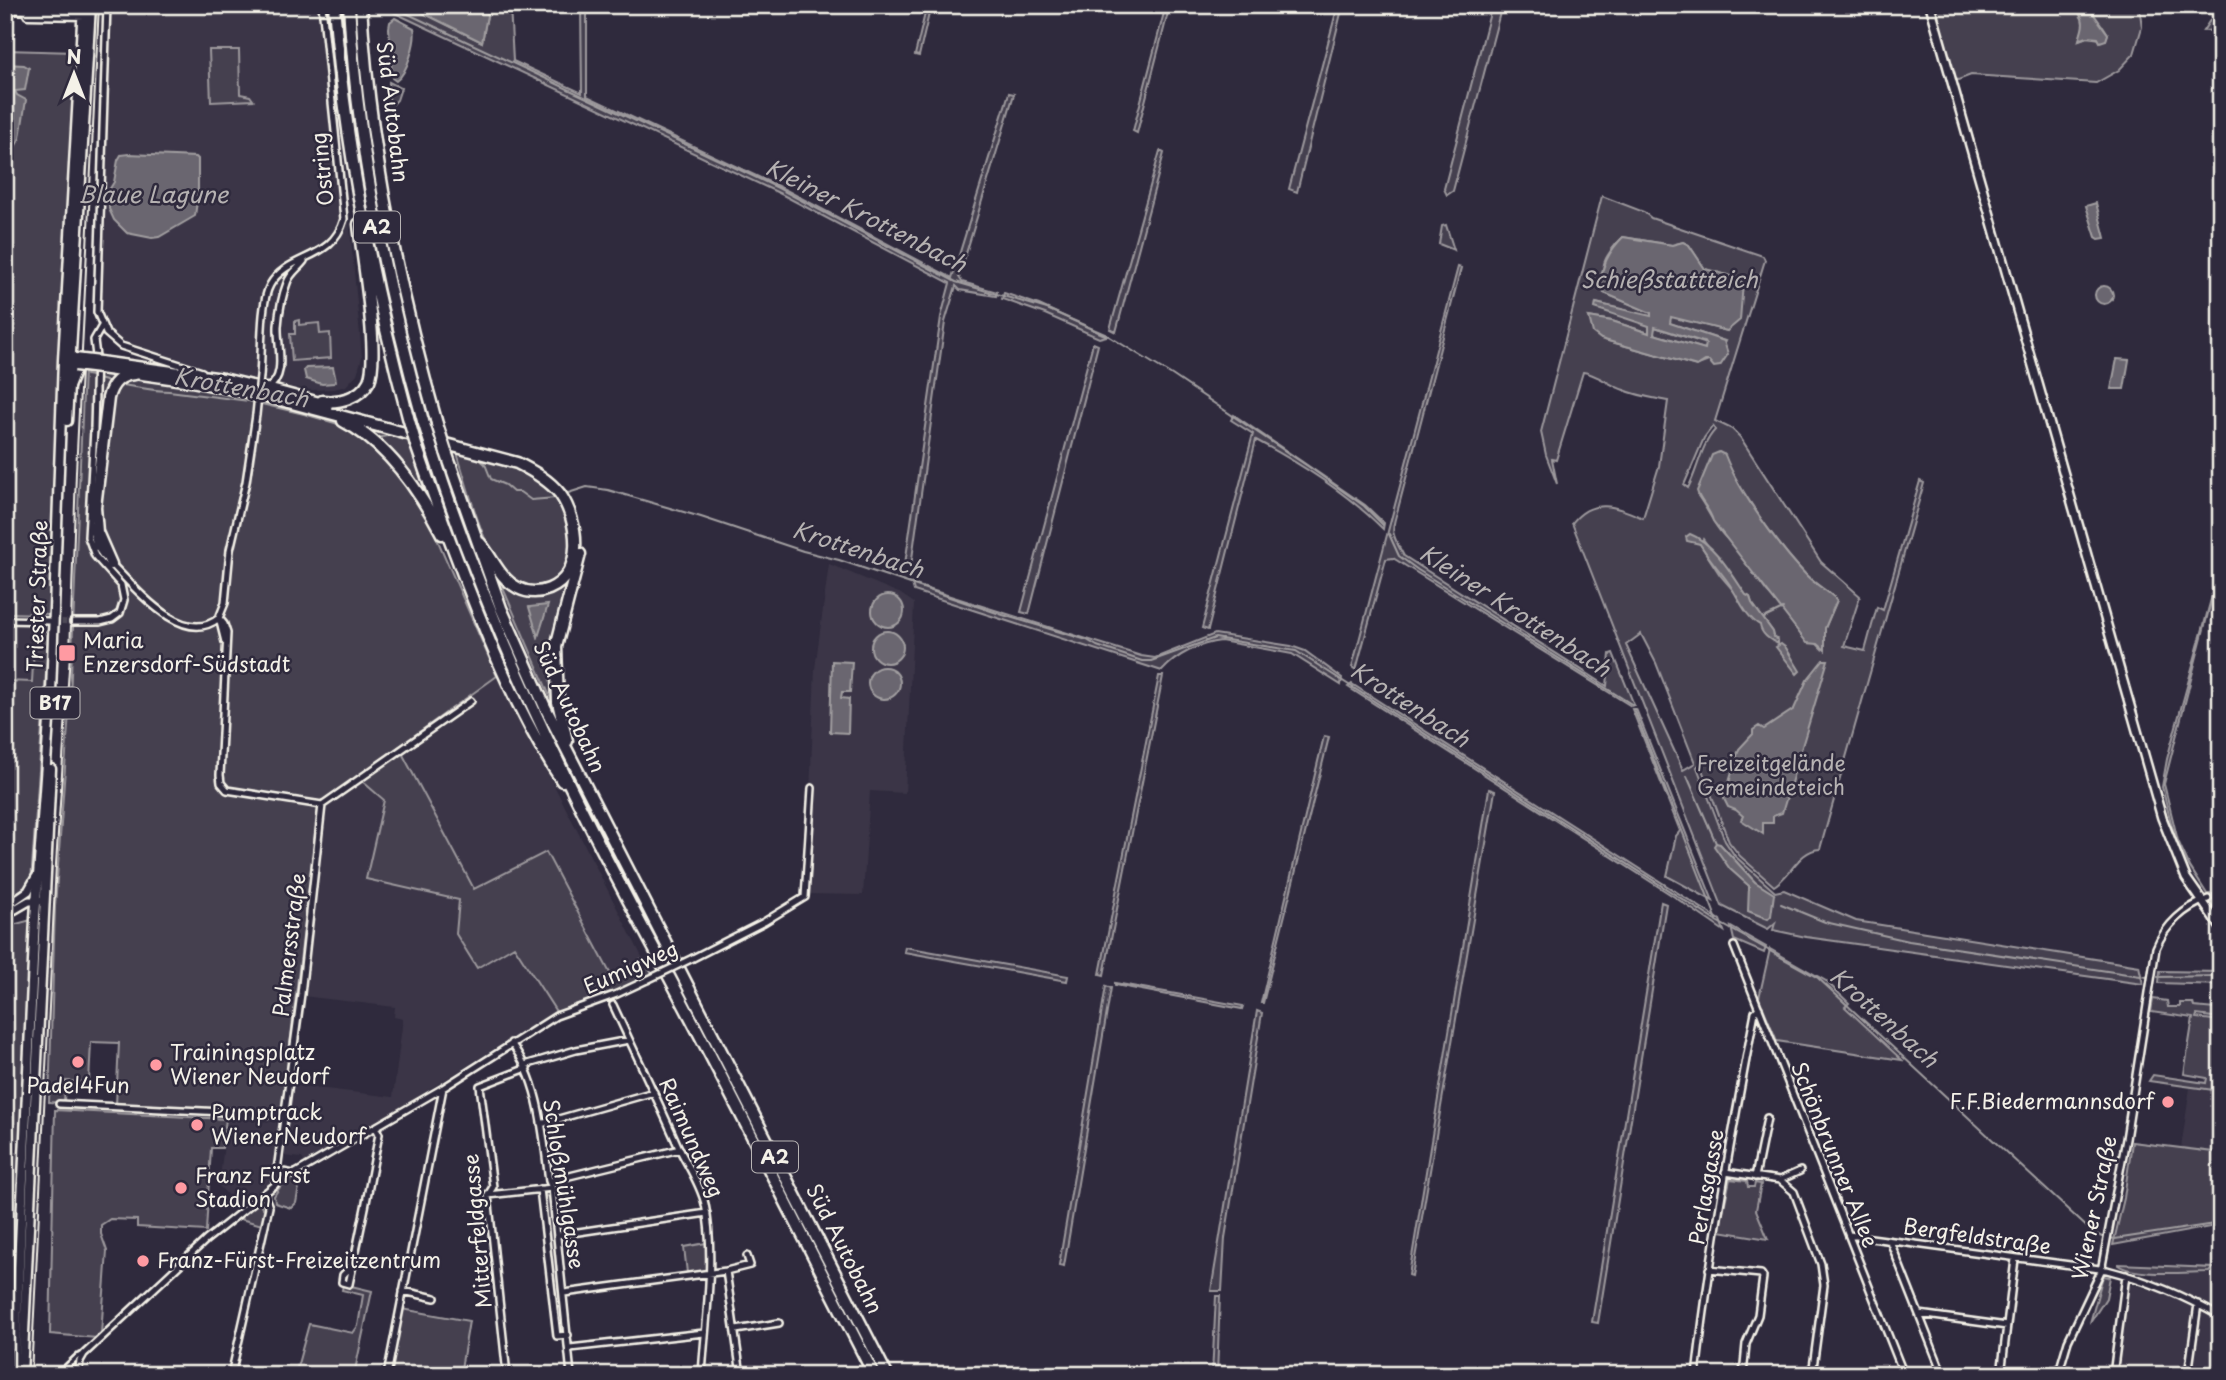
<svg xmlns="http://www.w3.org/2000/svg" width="2226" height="1380" font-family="'Playpen Sans',sans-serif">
  <rect width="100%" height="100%" fill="#2f2a3d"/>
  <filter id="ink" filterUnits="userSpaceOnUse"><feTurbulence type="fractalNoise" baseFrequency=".0143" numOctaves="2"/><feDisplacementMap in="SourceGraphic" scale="14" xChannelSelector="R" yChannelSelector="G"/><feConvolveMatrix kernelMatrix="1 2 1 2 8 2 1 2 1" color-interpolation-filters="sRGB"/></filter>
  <g filter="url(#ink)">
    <!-- built -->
    <path fill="#3b3647" d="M103,5H329L362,357L357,374L346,386L334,389L312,390L262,383L263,376L257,375L256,383L128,345L111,334L100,312L107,144L97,143Z
      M829,564L901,594L914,603L905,793L870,791L863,895L806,894L815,669Z
      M5,620L50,621L30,883L5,904Z
      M498,676L643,959L611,976L546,852L474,889L398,747Z
      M362,781L384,800L367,879L459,900L456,934L477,968L514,946L557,1013L539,1021L306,1166L302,1158L283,1156L292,1085L393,1097L403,1019L394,1017L395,1007L303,996L326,806Z
      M2190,1088L2221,1092V1153L2181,1148Z
      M227,1119L276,1122L278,1125L271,1181L237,1205L219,1186Z
      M5,1249H18L11,1367L5,1371Z
      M2153,1271L2221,1272V1375H2117L2128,1287L2133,1284L2151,1290Z"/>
    <!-- green -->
    <path fill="#454050" stroke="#9c989c" stroke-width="2" fill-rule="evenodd" d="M378,5H407L482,42L489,5H510L513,61L582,93L581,5H587V96L786,190L952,278L1009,93L1014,94L959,277L962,282L997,292L996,296L960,290L956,286L945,322L911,566L905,564L941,317L950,283L781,194Z
      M927,5H931L919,56L915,55Z
      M1166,5H1170L1137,133L1133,131Z
      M1338,5H1343L1297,192L1289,189Z
      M1492,5H1502L1453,191L1447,195L1444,189Z
      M1931,5H2024V8L2045,5H2139L2142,27L2134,54L2119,70L2096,83L1971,75L1953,82ZM2083,18L2103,26L2108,34L2106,40L2087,37L2079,40L2083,29Z
      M2220,5L2221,30L2203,31Z
      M5,50L75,52L50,614L5,613Z
      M209,50H239L240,94L250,96L253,100L211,102Z
      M389,82L401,88L397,100L393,104L389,99Z
      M1160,151L1164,153L1116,332L1110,329Z
      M1602,196L1644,212L1651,218L1763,256L1765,260L1715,421L1732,429L1740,437L1821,562L1860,596L1844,646L1865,651L1877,607L1883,610L1920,481L1924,483L1820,849C1799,850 1791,876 1774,886L1740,856L1729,842L1700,764L1697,767L1725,841L1735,856L1775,892L1784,890L1856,921L2139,966L2143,984L1806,937L1773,930L1775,923L1768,929L1722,906L1572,523C1593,496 1617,507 1643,518L1659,466L1668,401C1654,398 1638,396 1624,390C1611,386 1595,373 1583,372L1556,460L1552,459L1557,484L1546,455L1541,432ZM1623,237L1672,245L1683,242L1689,245L1705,269L1738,278L1727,331L1671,316L1669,323L1725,341L1709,361L1696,366L1601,339L1589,317L1612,321L1649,333L1650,326L1596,303L1651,317L1652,313L1604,293C1601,264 1602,258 1623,237ZM1713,426L1715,430C1701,445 1698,469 1688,488L1684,485L1704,438ZM1724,455C1740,492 1779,547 1807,576C1816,585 1828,591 1837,600L1825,628L1822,649L1767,592L1732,543C1717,533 1709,511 1698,496ZM1703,539L1746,595L1750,597L1752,603L1773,632L1774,638L1720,575L1700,544ZM1641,634L1656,663L1695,763L1683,770L1626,645ZM1720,844L1755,882L1773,894L1750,896L1749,886Z
      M1446,225L1454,250L1439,244L1442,226Z
      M1458,267L1461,268L1398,509C1390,532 1392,535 1404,556L1607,686L1610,654L1613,653L1634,705L1631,706L1393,558L1386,559L1356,670L1352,667Z
      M1004,293L1039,305L1107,336L1099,338L1045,314L1002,299Z
      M299,320V325L319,323L320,334L330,333L331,358L292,361L290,334H295V321Z
      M1655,327L1707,344L1705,349L1653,334Z
      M1093,343L1098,345L1029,614L1021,612Z
      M84,370L229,391L330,417L354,429L383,454L409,488L431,525L497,676L319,804L282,1111L116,1105L119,1043L91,1042L89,1082L65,1081L64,1103L49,1102L55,907L70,698Z
      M1234,415L1365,505L1384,523L1383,529C1348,494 1301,464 1256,440L1208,630L1202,628L1253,434L1231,420Z
      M353,423L409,437L437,518L413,481Z
      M456,450C488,459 524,466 550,488C559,495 562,506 565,516C569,529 572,540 570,553C564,596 523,595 500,566C481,543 466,480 456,450Z
      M2221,563L2164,784L2178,841L2190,867L2207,894H2221L2209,897L2189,866L2172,827L2162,787L2167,759Z
      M573,568L557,626L552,671L558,715L496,572L537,594Z
      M912,584L1141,656L1155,658L1215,634L1291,646L1305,651L1342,678L1341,685L1292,654L1221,641C1200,643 1176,655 1162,671L914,591Z
      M35,631H49L31,882L5,904V681L32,682Z
      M1159,676H1163L1104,975L1100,974Z
      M1352,684L1720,920L1724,931L1673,896L1348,687Z
      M1632,709H1636L1713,901L1667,876L1676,836L1680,831Z
      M1324,736L1329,737L1263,1003H1261Z
      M402,753L474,889L546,852L611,975L643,959L652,974L597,1000L557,1013L514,946L477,968L456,934L459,900L366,879L384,800L362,781Z
      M1489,789L1495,791L1412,1276L1409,1275Z
      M1661,902L1666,904L1598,1323L1592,1322Z
      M31,920L18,1248L5,1249V927Z
      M1731,927L1766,947L1764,953L1734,940Z
      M905,947L1068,976L1067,981L904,952Z
      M1770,949L1826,981L1849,1003L1845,1007L1902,1060L1777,1041L1759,998Z
      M2160,971L2221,972V985L2159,983Z
      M1115,983L1243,1006L1242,1009L1115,985Z
      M1106,986L1111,988L1064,1266L1059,1265Z
      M2153,999L2167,1001L2168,1007H2180V1003H2193L2194,1007L2215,1009L2216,1001H2221V1018L2197,1015L2196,1018L2221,1021V1091L2149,1081L2153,1075L2206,1083L2207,1078L2184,1074L2193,1018L2151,1012Z
      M1257,1011L1262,1013L1225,1238L1222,1291H1211Z
      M55,1110L226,1119L222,1148H211L206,1231L137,1227V1220L110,1219L101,1225V1234L107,1251L101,1334L97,1338L50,1334Z
      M2132,1142L2221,1153V1225L2113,1245L2124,1198Z
      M560,1151L564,1174L556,1177L552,1174L549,1153Z
      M301,1177L296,1203L291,1208L275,1203L274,1196L284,1181Z
      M1730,1179L1747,1181L1748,1187H1754L1755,1183L1761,1184L1756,1210L1768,1239L1719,1231Z
      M545,1195L550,1197L565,1327L561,1331L558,1329Z
      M259,1203L264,1209L262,1225L237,1218Z
      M706,1243L707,1268L704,1271L687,1273L684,1247Z
      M2118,1265V1264L2213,1268L2209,1272C2186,1272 2135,1277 2118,1265Z
      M2103,1276L2110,1277L2106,1298L2090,1323Z
      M343,1284L372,1291L354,1375H295L309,1324L353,1333L358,1326L363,1295L342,1290Z
      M1216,1296H1220L1217,1375H1212Z
      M402,1309L469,1321L460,1375H388Z"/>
    <!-- water -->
    <path fill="#6a6670" stroke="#a19ea0" stroke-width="2" fill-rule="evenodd" d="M407,5H489L482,42Z
      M2085,8L2090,9L2108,34L2106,40L2100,42L2098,38L2087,37L2079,40C2081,32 2086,22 2080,15L2083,14Z
      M395,18L414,28C417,40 407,74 396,81L392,78L389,28L390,22Z
      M5,64L24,65L29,68L25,90L15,91L17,95L26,100L20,138L5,165Z
      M129,154L196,157L198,159V194L195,216L159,237L152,238L127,233L114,220L109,209V190L114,182L118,160L121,155Z
      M2096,203L2105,238L2099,239L2096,237L2086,206Z
      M1623,237L1672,245L1683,242L1689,245L1705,269L1738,278L1743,283L1740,320L1727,331L1671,317L1670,323L1724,341L1728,354L1720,366L1714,367L1709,361H1705L1697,366L1601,339L1593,333L1589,317L1612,321L1649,333V326L1595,308L1596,303L1651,316V313L1604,293L1599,287C1602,266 1608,252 1623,237ZM1655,327L1706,343L1705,349L1654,334Z
      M2095 295a9 9 0 1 1 18 0a9 9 0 1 1-18 0Z
      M2117,359L2129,360L2124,389H2111Z
      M333,367L336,381L334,383L322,384L306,379L304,370L306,368Z
      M1719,452L1725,455C1739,492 1779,547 1807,576C1816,585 1828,591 1837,600L1825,628V650L1818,644L1807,643L1713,521C1710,509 1700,502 1697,491L1712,455Z
      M1690,534C1714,543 1732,574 1746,595L1750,597L1752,603L1773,632L1774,637L1778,640V644C1771,640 1761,635 1760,625C1746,618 1738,597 1730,585C1721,572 1709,559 1700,544L1687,541L1686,537Z
      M872 611a16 16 0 1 1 32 0a16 16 0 1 1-32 0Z
      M548,605L538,637L529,607Z
      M871 647a16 16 0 1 1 32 0a16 16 0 1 1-32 0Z
      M1781,644L1786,648L1800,671L1797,674L1776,647Z
      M1823,660H1828L1782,813L1773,816V823H1763V834L1741,820L1743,816L1736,810L1728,807L1724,799L1739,749L1753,734V730L1759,726L1764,729L1794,709L1807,680Z
      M832,661L852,662L850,692H842L841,698L849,699L848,733L830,732Z
      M868 683a16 16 0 1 1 32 0a16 16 0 1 1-32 0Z
      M1716,843L1720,844L1755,882L1774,894L1771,916L1768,919L1748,911L1749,886L1730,869L1714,846Z"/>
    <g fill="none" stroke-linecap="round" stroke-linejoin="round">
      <!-- stream -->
      <path stroke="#a19ea0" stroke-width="2" d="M389,5L778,188L956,282L1047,309L1107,335L1172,375L1309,467L1364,506L1383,525
        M86,375L91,376
        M98,379L109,382
        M122,385C138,387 153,391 169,391L249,401L304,414L335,423L358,436
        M377,438L392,435
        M477,457L485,464L491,479L505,485L513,492H520L531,500L556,498
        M565,494L587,487L608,490L701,517L803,551L839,560L1003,615L1087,640L1097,646L1142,661H1151L1215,638L1296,651L1718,922L1818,978L2092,1232L2102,1237L2115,1239L2221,1223
        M1389,534L1399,556L1418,570L1633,705
        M1764,618L1783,609
        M1634,709L1669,799
        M1687,776L1716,843
        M1670,800L1717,920
        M1781,904L1825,922L1909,941L2147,977
        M2158,977L2221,976"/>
      <!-- minor-tunnel -->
      <path stroke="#4d4857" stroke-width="5" stroke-dasharray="5 2.5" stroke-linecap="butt" d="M54,621L73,622"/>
      <defs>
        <path id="pedestrian" d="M58,1375L77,1357L83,1355"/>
        <path id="minor" d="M107,5L97,312L106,333L121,346L202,372
          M260,376C262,354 260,302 270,285C288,253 332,262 344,219L322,5
          M267,389C288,376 277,346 278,326C279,313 282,296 287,283C290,273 298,269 304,261
          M91,524L96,546L103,556C129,579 180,650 219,618
          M219,618L224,624L227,633L220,775L221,783L227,790L322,805L471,701
          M5,620L50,621
          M73,622H100L112,619L120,613L124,600L121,585L95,556L88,537L94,429L96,356L94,340L102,326
          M225,642L219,618L225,603L230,550L246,482L256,415
          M1734,946L1904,1375
          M693,958L764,922L805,897L812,788
          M613,1005C635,1052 657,1099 678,1146C687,1165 700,1183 705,1204C716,1256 705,1322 702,1375
          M511,1043C540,1081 543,1135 549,1181L552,1188L571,1375
          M525,1065L576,1050L629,1040
          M59,1104L284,1115
          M541,1124L654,1092
          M277,1171L294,1174L443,1088L556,1016L617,994L647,980
          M1725,1172L1780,1180L1794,1192L1821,1264L1824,1285L1812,1375
          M1755,1177L1767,1118
          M1780,1180L1800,1171
          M549,1181L680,1149
          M540,1189L557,1336L568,1335
          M488,1195L552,1188
          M558,1235L707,1213
          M1849,1235L2107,1270C2146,1280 2186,1297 2221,1317
          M1890,1241L1943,1375
          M353,1265L343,1275L342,1282L349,1284C360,1234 370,1184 379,1134L376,1128
          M1709,1269L1761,1274L1763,1277L1758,1315L1746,1344L1743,1375
          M726,1271L741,1375
          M403,1291L435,1298
          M564,1293L726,1271L750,1265L747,1256
          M1919,1314L2007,1326
          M736,1330L779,1323
          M570,1348L704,1333
          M78,1375L80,1361L84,1354L206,1240L275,1185L301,994L322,805
          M231,1375L269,1207L264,1195
          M387,1375L443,1088
          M507,1375L488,1195L493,1187L480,1086L527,1068
          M1696,1375C1710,1253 1732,1132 1755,1012L1759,1008
          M2001,1375L2015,1259
          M2058,1375L2068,1341L2101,1271L2126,1139L2156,948C2165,925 2185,907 2208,899
          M2113,1375L2126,1275
          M2188,1375L2198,1304"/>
        <path id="secondary" d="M1930,5L2162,818L2186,878L2221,928
          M5,907L28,891L36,877
          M5,915L29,901H39"/>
        <path id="primary" d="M5,9L86,11
          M28,14L85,15
          M100,361L223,378L264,388
          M67,421L91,5
          M14,1375L35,918L51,693L63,360L83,5
          M22,1375L51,769"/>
        <path id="motorway" d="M334,5C345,144 372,283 408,417
          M349,5C357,146 385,285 423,421
          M361,5C369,147 398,287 437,424
          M100,368L191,381L258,394L517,463C533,471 549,480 560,494C579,521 585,574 549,589C539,593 528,593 518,588C499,578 493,558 480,543
          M68,387L74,372
          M267,389L327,405
          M322,401C340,403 360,398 369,381C380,356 362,256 359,224
          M343,421C388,444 419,490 442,534
          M416,445C439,512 463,577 490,642C510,690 533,738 562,781
          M432,449C488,626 570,793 658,956C732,1094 802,1235 874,1375
          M446,452L501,608L545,707L887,1375
          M111,564L97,532L95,507L108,398C112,383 120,375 135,374
          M567,741L558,702L556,647L580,554"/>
      </defs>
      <!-- pedestrian casing -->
      <use href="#pedestrian" stroke="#f4f1e8" stroke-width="9"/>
      <!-- minor casing -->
      <use href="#minor" stroke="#f4f1e8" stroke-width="10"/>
      <!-- secondary casing -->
      <use href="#secondary" stroke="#f4f1e8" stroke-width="12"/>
      <!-- primary casing -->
      <use href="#primary" stroke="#f4f1e8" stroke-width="13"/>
      <!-- motorway casing -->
      <use href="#motorway" stroke="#f4f1e8" stroke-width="15"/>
      <!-- pedestrian -->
      <use href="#pedestrian" stroke="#2f2a3d" stroke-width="3.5"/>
      <!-- minor -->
      <use href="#minor" stroke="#2f2a3d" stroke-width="5"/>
      <!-- secondary -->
      <use href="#secondary" stroke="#2f2a3d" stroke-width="7"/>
      <!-- primary -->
      <use href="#primary" stroke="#2f2a3d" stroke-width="8"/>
      <!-- motorway -->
      <use href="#motorway" stroke="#2f2a3d" stroke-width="10"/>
      <!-- tram -->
      <path stroke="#f4f1e8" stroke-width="2" d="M31,1375L56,864L70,654L76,472L99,5"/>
      <defs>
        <path id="minor-bridge" d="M256,415L260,376
          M647,980L693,958"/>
        <path id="primary-bridge" d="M75,358L100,361"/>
        <path id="motorway-bridge" d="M75,365L100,368
          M408,417L416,445
          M423,421L432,449
          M437,424L446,452"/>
      </defs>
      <!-- minor-bridge casing -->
      <use href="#minor-bridge" stroke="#f4f1e8" stroke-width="10" stroke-linecap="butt"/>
      <!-- primary-bridge casing -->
      <use href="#primary-bridge" stroke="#f4f1e8" stroke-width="13" stroke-linecap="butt"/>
      <!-- motorway-bridge casing -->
      <use href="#motorway-bridge" stroke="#f4f1e8" stroke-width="15" stroke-linecap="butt"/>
      <!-- minor-bridge -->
      <use href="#minor-bridge" stroke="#2f2a3d" stroke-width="5"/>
      <!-- primary-bridge -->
      <use href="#primary-bridge" stroke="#2f2a3d" stroke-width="8"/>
      <!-- motorway-bridge -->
      <use href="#motorway-bridge" stroke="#2f2a3d" stroke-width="10"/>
    </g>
  </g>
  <!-- markers -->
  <g fill="#ff9aa2" stroke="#2f2a3d" stroke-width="2.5">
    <rect x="58" y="644" width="18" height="18" rx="3.5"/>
    <circle cx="78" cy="1062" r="7"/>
    <circle cx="156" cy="1065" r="7"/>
    <circle cx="2168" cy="1102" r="7"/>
    <circle cx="197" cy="1125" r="7"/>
    <circle cx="181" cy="1188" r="7"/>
    <circle cx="143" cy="1261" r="7"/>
  </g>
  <g text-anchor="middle" stroke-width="5" stroke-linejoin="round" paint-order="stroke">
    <!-- shield labels -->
    <g fill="#2f2a3d" stroke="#b9b5b5" stroke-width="2">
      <rect x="354" y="211.5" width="46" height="31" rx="5"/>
      <rect x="30.5" y="687.5" width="49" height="31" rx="5"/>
      <rect x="752" y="1141.5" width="46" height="31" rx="5"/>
    </g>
    <g font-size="19" font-weight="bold" fill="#f4f1e8">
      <text x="377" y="234">A2</text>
      <text x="55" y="710">B17</text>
      <text x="775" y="1164">A2</text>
    </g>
    <!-- street labels -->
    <g font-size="21" fill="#f4f1e8" stroke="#2f2a3d">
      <text transform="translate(392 112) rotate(83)" y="7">Süd Autobahn</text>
      <text transform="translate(323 169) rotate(-96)" y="7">Ostring</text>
      <text transform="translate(38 596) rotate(-88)" y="7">Triester Straße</text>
      <text transform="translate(569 707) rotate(65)" y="7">Süd Autobahn</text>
      <text transform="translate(290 945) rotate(-83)" y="7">Palmersstraße</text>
      <text transform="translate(631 968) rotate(-24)" y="7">Eumigweg</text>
      <text transform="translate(691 1138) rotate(66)" y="7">Raimundweg</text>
      <text transform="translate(1834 1155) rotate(68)" y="7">Schönbrunner Allee</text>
      <text transform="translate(563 1184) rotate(81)" y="7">Schloßmühlgasse</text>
      <text transform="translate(1707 1187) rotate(-80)" y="7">Perlasgasse</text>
      <text transform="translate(2095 1208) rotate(-78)" y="7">Wiener Straße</text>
      <text transform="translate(478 1231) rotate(-95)" y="7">Mitterfeldgasse</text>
      <text transform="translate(1977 1237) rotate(8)" y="7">Bergfeldstraße</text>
      <text transform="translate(844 1249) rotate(63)" y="7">Süd Autobahn</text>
    </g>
    <!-- poi labels -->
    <g font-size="21" fill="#f4f1e8" stroke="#2f2a3d" text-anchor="start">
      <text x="83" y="648">Maria<tspan x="83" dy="24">Enzersdorf-Südstadt</tspan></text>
      <text x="170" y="1060">Trainingsplatz<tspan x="170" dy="24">Wiener Neudorf</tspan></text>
      <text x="78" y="1093" text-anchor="middle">Padel4Fun</text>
      <text x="2154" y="1109" text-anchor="end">F.F.Biedermannsdorf</text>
      <text x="211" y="1120">Pumptrack<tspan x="211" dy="24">WienerNeudorf</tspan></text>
      <text x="195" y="1183">Franz Fürst<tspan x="195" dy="24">Stadion</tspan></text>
      <text x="157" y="1268">Franz-Fürst-Freizeitzentrum</text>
    </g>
    <!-- park labels -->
    <g font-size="21" fill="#b7b3b3" stroke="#2f2a3d">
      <text x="1771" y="771">Freizeitgelände<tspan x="1771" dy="24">Gemeindeteich</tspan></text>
    </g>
    <!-- water labels -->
    <g font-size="23" font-style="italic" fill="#b6b2b2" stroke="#2f2a3d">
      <text x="153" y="203">Blaue Lagune</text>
      <text transform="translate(866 216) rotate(27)" y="8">Kleiner Krottenbach</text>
      <text x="1669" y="288">Schießstattteich</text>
      <text transform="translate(241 388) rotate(10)" y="8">Krottenbach</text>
      <text transform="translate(858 550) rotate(18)" y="8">Krottenbach</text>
      <text transform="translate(1515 611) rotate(33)" y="8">Kleiner Krottenbach</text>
      <text transform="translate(1410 705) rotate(33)" y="8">Krottenbach</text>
      <text transform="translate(1884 1018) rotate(42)" y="8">Krottenbach</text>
    </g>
  </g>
  <!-- margin -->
  <rect width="2226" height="1380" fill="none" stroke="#2f2a3d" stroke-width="28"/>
  <rect x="14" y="14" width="2198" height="1352" fill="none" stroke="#f4f1e8" stroke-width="2.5" filter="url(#ink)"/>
  <!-- north arrow -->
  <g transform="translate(74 74)" stroke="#2f2a3d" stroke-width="5" paint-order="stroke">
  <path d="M0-5L12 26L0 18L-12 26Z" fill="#f4f1e8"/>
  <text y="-10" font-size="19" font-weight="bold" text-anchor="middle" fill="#f4f1e8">N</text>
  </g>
</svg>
